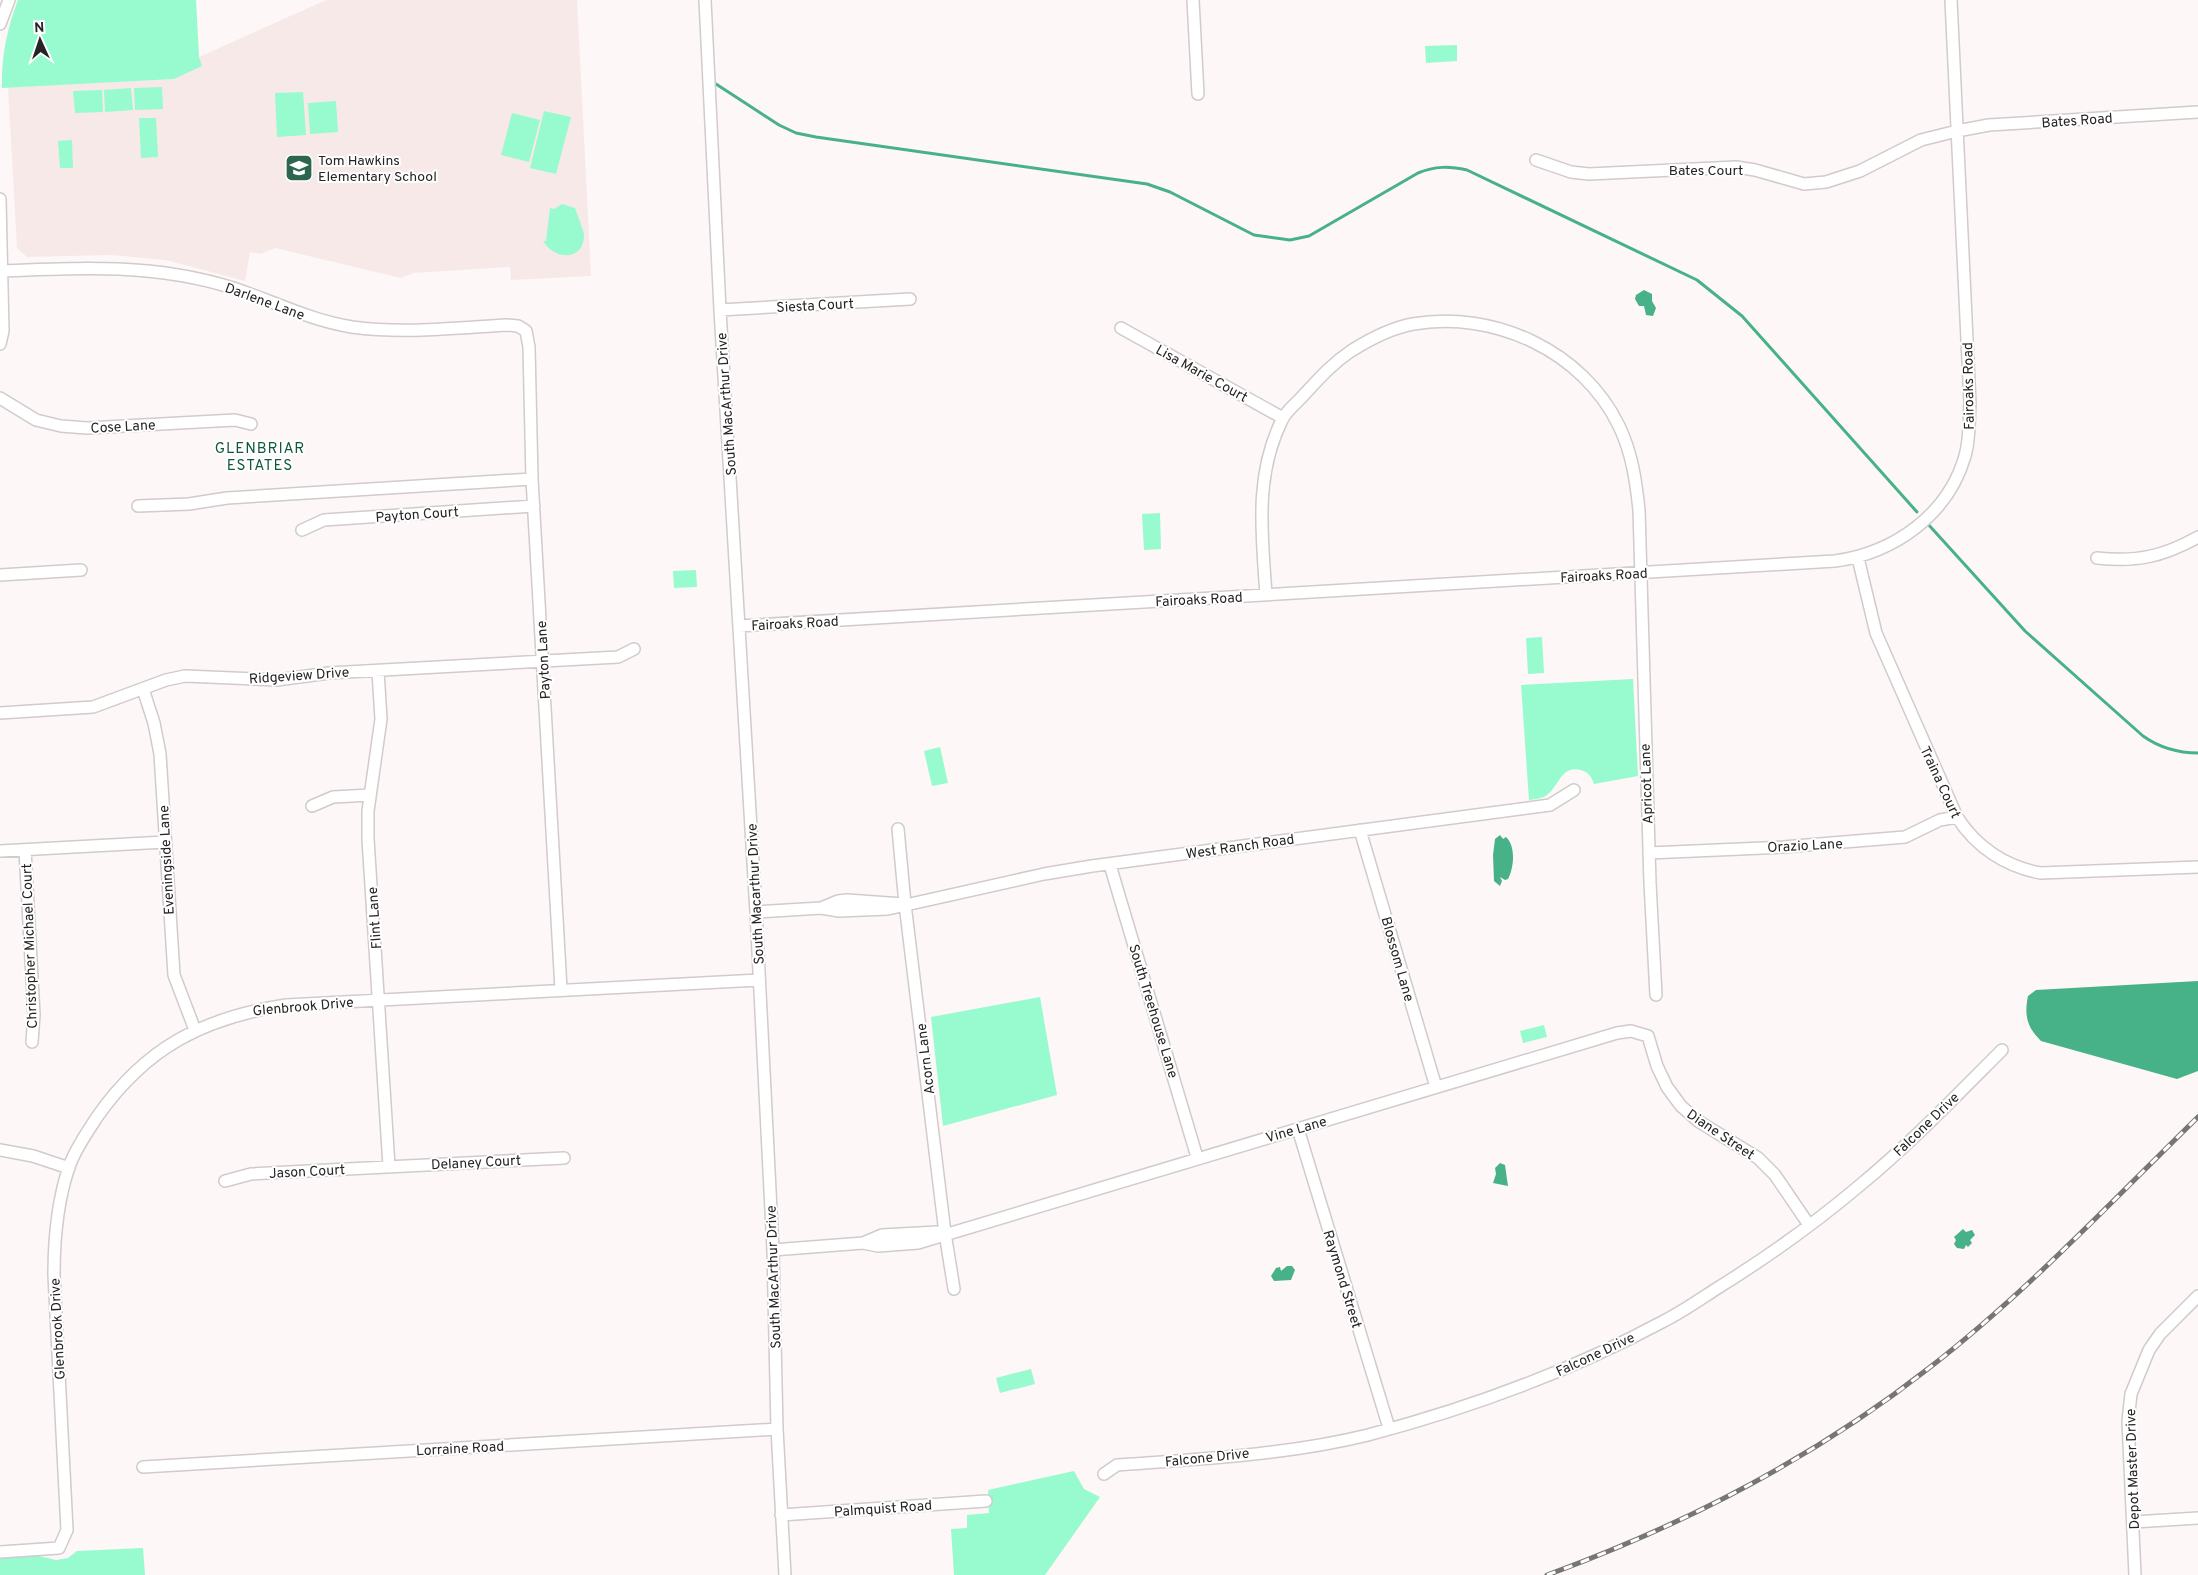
<svg xmlns="http://www.w3.org/2000/svg" width="2198" height="1575" font-family="Overpass,sans-serif">
  <rect width="100%" height="100%" fill="#fdf7f7"/>
  <!-- built -->
  <path fill="#f8e9e9" d="M326,0H577L591,276L511,280L510,267L413,273L401,278L275,248L261,254L250,252L245,281L166,260L111,255L27,257L17,248L8,87L174,79L199,57Z"/>
  <!-- green -->
  <path fill="#98facf" d="M18,0H196L199,57L202,66L174,79L2,88C1,57 7,29 18,0Z
    M1457,45V61L1426,63L1425,46Z
    M162,87L163,109L135,110L134,88Z
    M131,88L133,110L105,112L104,90Z
    M102,90L103,112L75,113L73,91Z
    M303,92L306,135L277,137L275,93Z
    M336,101L338,132L310,134L308,103Z
    M544,111L571,117L556,174L530,168Z
    M512,113L540,120L529,162L501,155Z
    M139,118H156L158,157L141,158Z
    M72,140L73,168H60L58,141Z
    M562,204L575,208C576,211 584,232 584,234C585,260 556,262 543,241H546L550,208L554,209Z
    M1160,513L1161,549L1144,550L1142,514Z
    M696,570L697,587L674,588L673,571Z
    M1542,637L1544,673L1528,674L1526,638Z
    M1633,679L1638,776L1594,784C1592,777 1588,772 1581,770C1561,765 1559,786 1548,794C1543,799 1535,799 1529,800L1521,685Z
    M940,747L948,783L932,786L924,751Z
    M1040,997L1057,1095L943,1126L931,1017Z
    M1544,1025L1547,1037L1523,1043L1520,1031Z
    M1031,1369L1035,1384L1000,1393L996,1378Z
    M1074,1471L1084,1489L1100,1497L1045,1575H954L951,1529L967,1528V1515L989,1513L988,1490Z
    M143,1548L145,1575H0V1557L35,1555L56,1560L68,1558L77,1551Z"/>
  <!-- water -->
  <path fill="#47b187" d="M1644,290L1652,294V301L1656,308L1653,316L1646,315L1644,306H1639L1635,299L1636,295Z
    M1500,835L1503,839L1506,837C1516,846 1514,868 1508,879L1505,880L1500,877L1502,881L1500,886L1494,881L1493,855L1495,839Z
    M2198,981V1071L2177,1079L2041,1041C2027,1027 2024,1016 2028,996L2036,990Z
    M1500,1163L1505,1165L1508,1186L1493,1183L1496,1174L1495,1168Z
    M1963,1229L1966,1232L1972,1230L1975,1235L1970,1240L1972,1243L1968,1247L1966,1245L1964,1249L1957,1248L1954,1244L1956,1240L1954,1237Z
    M1287,1266H1292L1295,1270L1291,1280L1274,1281L1271,1276L1276,1268L1280,1267L1281,1271Z"/>
  <g fill="none" stroke-linecap="round" stroke-linejoin="round">
    <!-- stream -->
    <path stroke="#47b187" stroke-width="3" d="M716,84L779,125L796,133L816,137L1147,184L1170,192L1254,235L1290,240L1309,236L1418,173C1435,166 1449,166 1467,170L1697,280L1742,316L1917,512
      M1927,523L2025,631L2143,736C2160,748 2177,753 2198,753"/>
    <defs>
      <path id="minor" d="M705,0L720,310L756,912L773,1250L777,1429L785,1575
        M1193,0L1198,94
        M0,24L9,0
        M1536,160L1571,172L1589,174L1736,167L1755,170L1804,184L1826,182L1860,171L1921,140L1957,131L1989,125L2198,112
        M0,199L3,331L0,344
        M3,271C80,267 158,264 233,288C273,301 309,320 352,327C403,334 456,328 507,325L518,326L526,331L529,347L532,479L561,989
        M720,310L910,299
        M1121,328L1283,418
        M0,398L36,420L61,426L87,428L235,420L251,424
        M138,506L189,504L227,498L532,479
        M302,530L324,520L534,506
        M1858,558L1876,633L1957,817C1976,847 2006,867 2041,873L2198,867
        M2097,558C2137,562 2162,557 2198,537
        M0,575L81,570
        M1266,595C1262,535 1254,476 1282,420C1285,413 1293,406 1299,400C1316,382 1330,365 1351,351C1370,339 1391,328 1413,324C1494,310 1583,351 1619,426C1632,453 1636,481 1639,510L1650,883L1656,995
        M739,626L1835,561C1894,553 1948,515 1965,456C1970,439 1969,420 1970,403L1951,0
        M378,671L381,719L368,811V839L389,1166
        M143,689L154,723L160,754L174,975L195,1030
        M0,713L93,707L166,680L185,676L277,680L329,673L618,657L634,649
        M312,806L333,797L370,795
        M898,829L905,904L945,1233L954,1289
        M1360,830L1436,1087
        M25,850L34,1015L32,1042
        M0,851L165,842
        M1649,853L1783,847L1905,837L1940,820L1957,817
        M1110,865L1197,1157
        M821,908L838,901L847,900L903,904
        M756,912L821,908L839,911L888,909L1044,874L1092,866L1550,805L1574,790
        M1298,1129L1389,1428
        M0,1150L33,1156L69,1168
        M225,1181L251,1174L564,1158
        M863,1243L878,1246L918,1243L1617,1033L1631,1031L1648,1036L1657,1066L1667,1087L1681,1106L1698,1121L1758,1158L1775,1175L1809,1225
        M773,1250L863,1243L882,1235L937,1232
        M143,1467L777,1429
        M1104,1474L1117,1465C1200,1459 1287,1455 1368,1435C1470,1408 1571,1371 1664,1321C1682,1312 1699,1300 1716,1289C1766,1258 1814,1224 1859,1186C1910,1144 1955,1097 2002,1050
        M781,1515L986,1501
        M2134,1522L2198,1518
        M0,1552L59,1548L67,1530L54,1275C54,1238 57,1202 69,1167C75,1149 87,1133 97,1117C146,1047 203,1018 286,1005L759,980
        M2135,1575L2128,1421L2131,1394L2149,1350L2160,1334L2198,1296"/>
    </defs>
    <!-- minor casing -->
    <use href="#minor" stroke="#d1cbcb" stroke-width="14"/>
    <!-- minor -->
    <use href="#minor" stroke="#fff" stroke-width="11"/>
    <defs>
      <path id="rail" d="M1547,1575C1684,1525 1814,1458 1929,1368C2026,1293 2111,1202 2198,1117"/>
    </defs>
    <!-- rail casing -->
    <use href="#rail" stroke="#787575" stroke-width="5"/>
    <!-- rail -->
    <use href="#rail" stroke="#fff" stroke-width="3" stroke-dasharray="9" stroke-linecap="butt"/>
  </g>
  <!-- icons -->
  <defs>
    <symbol id="school-square" viewBox="-11 -11 22 22"><rect x="-9" y="-9" width="18" height="18" rx="4" fill="#2d664f" stroke="#fff"/><path d="M0-5L7-2L0 1L-7-2ZM-4 1L0 2.5L4 1V4Q0 6-4 4Z" fill="#fff"/></symbol>
  </defs>
  <g fill-rule="evenodd">
    <use href="#school-square" x="283" y="152" width="32" height="32"/>
  </g>
  <g text-anchor="middle" stroke-width="4" stroke-linejoin="round" paint-order="stroke">
    <!-- street labels -->
    <g font-size="14" fill="#252323" stroke="#fff">
      <text transform="translate(2077 120) rotate(-4)" y="5">Bates Road</text>
      <text x="1706" y="175">Bates Court</text>
      <text transform="translate(265 301) rotate(20)" y="5">Darlene Lane</text>
      <text transform="translate(815 305) rotate(-3)" y="5">Siesta Court</text>
      <text transform="translate(1202 373) rotate(29)" y="5">Lisa Marie Court</text>
      <text transform="translate(1968 386) rotate(-91)" y="5">Fairoaks Road</text>
      <text transform="translate(726 404) rotate(-94)" y="5">South MacArthur Drive</text>
      <text transform="translate(123 426) rotate(-3)" y="5">Cose Lane</text>
      <text transform="translate(417 514) rotate(-4)" y="5">Payton Court</text>
      <text transform="translate(1604 575) rotate(-3)" y="5">Fairoaks Road</text>
      <text transform="translate(1199 599) rotate(-3)" y="5">Fairoaks Road</text>
      <text transform="translate(795 623) rotate(-3)" y="5">Fairoaks Road</text>
      <text transform="translate(543 660) rotate(-93)" y="5">Payton Lane</text>
      <text transform="translate(299 675) rotate(-4)" y="5">Ridgeview Drive</text>
      <text transform="translate(1941 782) rotate(65)" y="5">Traina Court</text>
      <text transform="translate(1646 784) rotate(-92)" y="5">Apricot Lane</text>
      <text transform="translate(1805 845) rotate(-3)" y="5">Orazio Lane</text>
      <text transform="translate(1240 846) rotate(-8)" y="5">West Ranch Road</text>
      <text transform="translate(166 860) rotate(-93)" y="5">Eveningside Lane</text>
      <text transform="translate(755 894) rotate(-93)" y="5">South Macarthur Drive</text>
      <text transform="translate(374 918) rotate(-94)" y="5">Flint Lane</text>
      <text transform="translate(29 946) rotate(-92)" y="5">Christopher Michael Court</text>
      <text transform="translate(1398 959) rotate(74)" y="5">Blossom Lane</text>
      <text transform="translate(303 1006) rotate(-5)" y="5">Glenbrook Drive</text>
      <text transform="translate(1154 1011) rotate(73)" y="5">South Treehouse Lane</text>
      <text transform="translate(925 1059) rotate(-97)" y="5">Acorn Lane</text>
      <text transform="translate(1926 1124) rotate(-44)" y="5">Falcone Drive</text>
      <text transform="translate(1296 1129) rotate(-16)" y="5">Vine Lane</text>
      <text transform="translate(1721 1134) rotate(34)" y="5">Diane Street</text>
      <text transform="translate(476 1162) rotate(-3)" y="5">Delaney Court</text>
      <text transform="translate(307 1171) rotate(-3)" y="5">Jason Court</text>
      <text transform="translate(773 1277) rotate(-92)" y="5">South MacArthur Drive</text>
      <text transform="translate(1343 1279) rotate(73)" y="5">Raymond Street</text>
      <text transform="translate(57 1329) rotate(-93)" y="5">Glenbrook Drive</text>
      <text transform="translate(1595 1354) rotate(-25)" y="5">Falcone Drive</text>
      <text transform="translate(460 1448) rotate(-3)" y="5">Lorraine Road</text>
      <text transform="translate(1207 1457) rotate(-6)" y="5">Falcone Drive</text>
      <text transform="translate(2132 1469) rotate(-92)" y="5">Depot Master Drive</text>
      <text transform="translate(883 1508) rotate(-4)" y="5">Palmquist Road</text>
    </g>
    <!-- poi labels -->
    <g font-size="14" fill="#252323" stroke="#fff" text-anchor="start">
      <text x="318" y="165">Tom Hawkins<tspan x="318" dy="16">Elementary School</tspan></text>
    </g>
    <!-- neighbourhood labels -->
    <g font-size="15" letter-spacing="1" fill="#11583f" stroke="#fff">
      <text x="260" y="453">GLENBRIAR<tspan x="260" dy="17">ESTATES</tspan></text>
    </g>
  </g>
  <!-- north arrow -->
  <g transform="translate(40 40) rotate(357)" stroke="#ffffff" stroke-width="4" paint-order="stroke">
  <path d="M0-4L9 19L0 12L-9 19Z" fill="#252323"/>
  <text y="-8" font-size="14" font-weight="bold" text-anchor="middle" fill="#252323">N</text>
  </g>
</svg>
